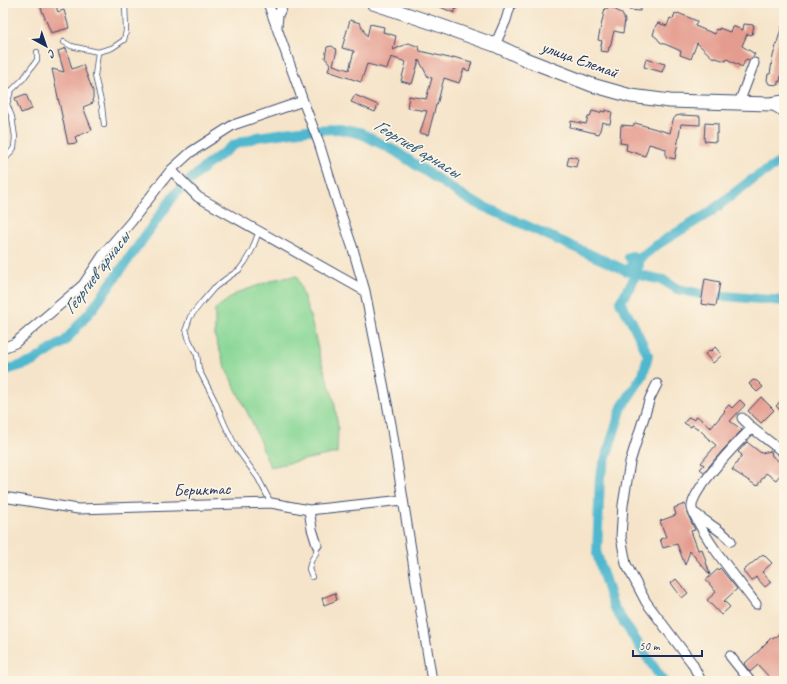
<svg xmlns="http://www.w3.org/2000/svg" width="787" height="684" font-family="Caveat,sans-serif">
  <rect width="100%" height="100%" fill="#fcf5e5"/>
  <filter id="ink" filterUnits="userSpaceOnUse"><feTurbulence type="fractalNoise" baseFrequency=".025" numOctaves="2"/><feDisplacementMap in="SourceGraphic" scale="8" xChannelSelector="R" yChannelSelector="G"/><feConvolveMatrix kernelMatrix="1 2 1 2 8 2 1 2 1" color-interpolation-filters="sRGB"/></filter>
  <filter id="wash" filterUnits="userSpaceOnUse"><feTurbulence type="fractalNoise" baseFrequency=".012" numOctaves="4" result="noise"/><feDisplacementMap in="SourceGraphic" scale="16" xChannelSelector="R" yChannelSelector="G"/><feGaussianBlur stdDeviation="0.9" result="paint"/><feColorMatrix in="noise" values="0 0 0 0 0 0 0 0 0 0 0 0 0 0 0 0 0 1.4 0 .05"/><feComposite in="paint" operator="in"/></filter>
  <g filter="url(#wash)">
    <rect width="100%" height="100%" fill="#f5e4c9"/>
    <!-- green -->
    <path fill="#88d796" stroke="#52837a" d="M297,276L310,316L320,357L334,400L338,427L337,453L270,467L252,422L226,369L215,337V309L237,293L276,279Z"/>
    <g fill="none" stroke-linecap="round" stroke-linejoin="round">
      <!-- canal -->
      <path stroke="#4fb7ce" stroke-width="10" d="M629,257L632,256L636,262L639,265L632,283L620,302L632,322L648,355L643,375L622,407L600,476L597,554L613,606L663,681
        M631,265L655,246L709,213L750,181L779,163L784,161
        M724,296L784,301
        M3,371L32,362L65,341L94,307L176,193L207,165L234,145L257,137L307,130L340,129L362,134L395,151L469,200L625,270L635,274L663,280L677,289L701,294"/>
    </g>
    <g id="blocks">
      <!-- building -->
      <path fill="#e49c8f" d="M39,3H55L58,12L64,10L69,28L51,33Z
        M431,3H458L454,13Z
        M630,3H641L640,11L629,10Z
        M608,5L622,14L625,20L623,33L614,31L610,47H609L608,52L600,51L602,41L598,40L605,8H608Z
        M675,13L677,14L678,13L697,21L695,26L715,34L716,29L719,30V28L730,32L732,26L743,30L744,24L754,25L752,35L747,34L742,46L755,54L753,57L749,60L746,59L742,67L727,59L726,61L712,57L697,43L691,59L680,55L681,51L660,42L657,38L653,35L656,25L658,23L667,26L670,18L673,19Z
        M350,20L360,23L367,37L370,24L384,27L383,32L396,36L393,50L409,43L419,47L420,51L453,59V57L472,62L469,71L464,69L459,83L444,78L437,105H436L428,135L420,133L427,111L407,108L409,96L426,99L432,78L428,77L419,60L412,84L401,81L406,62L391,57L387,69L367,64L361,82L328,71L330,64L325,58L327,47L332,46L337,50L333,65L349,70L354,51L342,48Z
        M782,26L784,27V75H781L780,82L778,81V85L769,84L767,80L768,74H770L773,56Z
        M66,48L72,69L83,65L93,91V98L92,100L93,103L83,107L92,130L75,137L77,143L68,144L52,69L64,72L58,51Z
        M646,59L665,64L662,72L644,67Z
        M26,94L32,109L21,113L15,98Z
        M355,95L378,105L375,112L351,102Z
        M605,110L612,112L610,124L602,122L599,134L570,127L571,121L586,124L588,117H590L592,111L600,113L601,111L605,112Z
        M681,115L700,116V125L681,124L675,159L666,157V149L649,144L645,156L626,150L627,144L620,143L621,125L633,126L635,123L670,133L673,120L676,116Z
        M705,123L718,124V133H716V142L704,141Z
        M569,156L578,158L576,167L567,165Z
        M705,279L720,282L716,306L701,304Z
        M715,347L722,355L713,363L705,354L710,350L711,351Z
        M753,380L757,381L763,387L757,392L749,384Z
        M761,397L774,410L761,423L748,411Z
        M784,397V414L776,406Z
        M740,400L745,405L730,421L742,430L723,450L704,472L700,469L704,465L701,463L716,445L705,436V435L700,430L692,425L691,427L684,423L689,417L694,420L697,416L711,428L725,411L724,410L729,405L732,408Z
        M747,442L761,453L771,451L772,456L784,465V470L776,480L766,473L757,486L732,470L742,455L738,452Z
        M685,504L687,513L695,530L691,531L698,550L702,549L710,575L690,551L685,565L677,544L663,548L660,539L666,537L660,521L676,515L674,508Z
        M763,554L772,563L762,572L771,582L765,587L756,577L751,581L743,571Z
        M720,568L737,589L724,601L730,607L721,615L707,600L716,592L706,580L718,569V570Z
        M676,579L688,593L682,598L671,583Z
        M335,593L337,600L324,605L322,598Z
        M784,629V681H773L758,665L750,672L744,664L761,649L762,647L772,637L773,639Z"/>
    </g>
  </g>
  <g filter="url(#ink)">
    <use href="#blocks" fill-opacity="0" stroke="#3c4a6e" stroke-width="1"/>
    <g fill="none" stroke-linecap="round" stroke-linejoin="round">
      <defs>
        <path id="lane" d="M64,42L71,46L98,52L112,48L124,40L126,31L125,3
          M98,52L95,76L102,106L104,125
          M3,161L7,157L14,148L15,137L12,117L7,104L11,91L23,79L37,60V52
          M259,231L252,250L245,262L239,270L227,278L214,288L202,302L190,317L186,329L189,340L197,355L199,370L214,399L225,425L237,449L258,478L271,503
          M312,577L309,569L311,561L316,553L317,545"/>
        <path id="street" d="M268,3L303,101L319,143L337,202L353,249L365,291L391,424L432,681
          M277,26L278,15L284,3
          M495,45L506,20L511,3
          M739,103L754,63
          M770,104L784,112
          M171,170L198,197L365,291
          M3,348L15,343L83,285L105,252L131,222L171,170L191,152L233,125L303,101
          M657,384L650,398L630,462L623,505L621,537L626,564L646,602L692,663L701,681
          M742,418L752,428L784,453
          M752,428C740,440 690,491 692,508C692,510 694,514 695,516C710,547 736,577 756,604
          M3,497L78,509L271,503L309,510L403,500
          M309,510L312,529L317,545
          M696,514C707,523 721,530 731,541
          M730,656L750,681"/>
        <path id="secondary" d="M373,3L430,22L495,45L525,59L592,85L631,96L670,101L770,104L784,102"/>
      </defs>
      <!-- lane casing -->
      <use href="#lane" stroke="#3c4a6e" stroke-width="6"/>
      <!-- street casing -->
      <use href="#street" stroke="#3c4a6e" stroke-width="11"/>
      <!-- secondary casing -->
      <use href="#secondary" stroke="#3c4a6e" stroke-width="15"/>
      <!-- lane -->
      <use href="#lane" stroke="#fff" stroke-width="4.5"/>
      <!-- street -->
      <use href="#street" stroke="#fff" stroke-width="9"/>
      <!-- secondary -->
      <use href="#secondary" stroke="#fff" stroke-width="13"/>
    </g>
  </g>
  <g text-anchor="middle" stroke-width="3.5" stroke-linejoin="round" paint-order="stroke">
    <!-- street labels -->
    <g font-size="17" fill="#1b2f5e" stroke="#fcf5e5">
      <text transform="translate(580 59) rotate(20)" y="6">улица Елемай</text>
      <text transform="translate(202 489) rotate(-2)" y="6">Бериктас</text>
    </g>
    <!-- water labels -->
    <g font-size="18" font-style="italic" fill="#2b5880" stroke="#fcf5e5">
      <text transform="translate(417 148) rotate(31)" y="6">Георгиев арнасы</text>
      <text transform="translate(96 273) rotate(-53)" y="6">Георгиев арнасы</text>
    </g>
  </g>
  <!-- margin -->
  <rect width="787" height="684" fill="none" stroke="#fcf5e5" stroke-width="16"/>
  <!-- north arrow -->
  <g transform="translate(46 46) rotate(140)" stroke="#fcf5e5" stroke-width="3" paint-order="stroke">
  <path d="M0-3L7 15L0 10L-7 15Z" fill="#1b2f5e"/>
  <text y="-6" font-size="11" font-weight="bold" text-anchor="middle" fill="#1b2f5e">С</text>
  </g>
  <!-- scale -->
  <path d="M633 650v6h69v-6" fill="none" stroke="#1b2f5e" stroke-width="2"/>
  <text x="639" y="650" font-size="12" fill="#1b2f5e" stroke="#fcf5e5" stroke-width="3" paint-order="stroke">50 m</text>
</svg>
